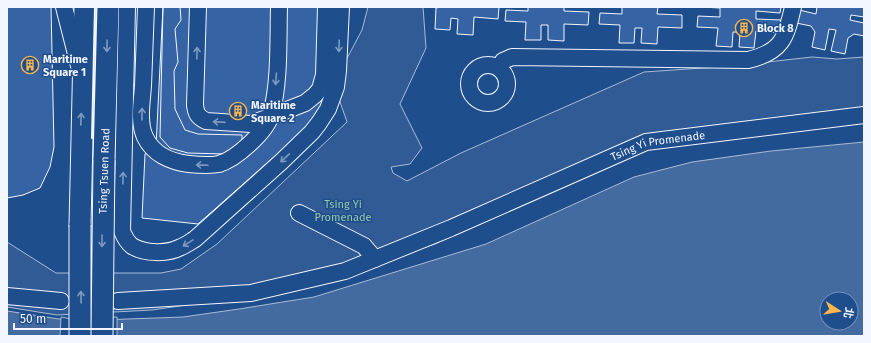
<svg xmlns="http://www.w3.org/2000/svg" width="871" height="343" font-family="'Fira Sans','Noto Sans TC',sans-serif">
  <rect width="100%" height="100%" fill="#1f4e8c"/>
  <!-- built -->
  <path fill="#305b95" stroke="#a8bbd7" d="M368,7H423L426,48L400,104L422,148L410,164L391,167L393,173L407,181L461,153L644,72L732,66L812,57L837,59L864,57V122L655,146L435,244L366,267L289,290L152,310L57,315L7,307V242L56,273H161L181,269L217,244L347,122L338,96L344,64L362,30Z"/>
  <!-- water -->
  <path fill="#446ba0" stroke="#a8bbd7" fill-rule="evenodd" d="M864,142V336H7V311L72,321L183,317L239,309L314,297L486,244L634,177L692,162L771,151ZM827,299H851V323H827Z"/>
  <!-- pier -->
  <path fill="#1f4e8c" stroke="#a8bbd7" d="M61,317L72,319L117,317V336H60Z"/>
  <!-- building -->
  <path fill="#3563a3" stroke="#f2f6ff" d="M7,7H51L54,147L50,167L40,188L23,195L7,198Z
    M163,7H320L327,97L309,126L198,224L142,218L145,154L156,146Z
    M163,7H180L181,20L175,29L178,62L174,71L175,109L185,130L198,134L242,135V140L226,154L188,153L170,148L160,137Z
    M441,7H499L498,19L474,17L473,35L457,34L458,19L451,18L450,30L435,29L436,8Z
    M528,7H564V11L589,12L588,25L564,24V41L548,40V25H541V40H525L526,22L505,21L506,10L528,11Z
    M622,7H658L657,14L682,15V28L658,27L657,44L641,43L642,28H635L634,43H619L620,25L599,24L600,13L622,14Z
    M701,7H781L780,13L756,11V19L781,20L780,33L756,31L754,48L739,47L740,32H733L732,47L716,46L718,28L697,27L698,16L720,17V8Z
    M817,7H864V17L851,15L850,20L864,23V36L854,34L848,38L845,54L831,51L836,30L829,29L825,50L812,47L815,32L811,26L796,23L799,10L816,14Z"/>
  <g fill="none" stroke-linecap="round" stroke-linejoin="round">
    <defs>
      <g id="minor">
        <path d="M64,7L79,66"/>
        <path d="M127,7L122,231C124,236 127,242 132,246C145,254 168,254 181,247C186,245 190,242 195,239L281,162L312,132L319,123L328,109L336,87L338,71L341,7"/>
        <path d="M146,7C145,33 144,59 143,86C142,101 138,122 145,137C153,154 171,162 189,164C199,165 209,166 219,164C236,159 266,132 271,115C280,81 278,42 279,7"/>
        <path d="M198,7L195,105C196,114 198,117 206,121L251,124L305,103L315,95L320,89L324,75L326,7"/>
        <circle cx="488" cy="84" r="19"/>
        <path d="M499,68L503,61L512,57L748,60C782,52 786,38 793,7"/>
        <path d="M299,213L364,246L375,259"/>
        <path d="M7,296L61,301"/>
        <path id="s1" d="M118,301L251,293L345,271L451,228L646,142L864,115"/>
      </g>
      <path id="major" d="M104,160L108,7
        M80,225L85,7"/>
    </defs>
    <!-- minor casing -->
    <use href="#minor" stroke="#f2f6ff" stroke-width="18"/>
    <!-- major casing -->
    <use href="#major" stroke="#f2f6ff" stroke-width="23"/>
    <!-- minor -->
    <use href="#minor" stroke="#1f4e8c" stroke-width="16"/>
    <!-- major -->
    <use href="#major" stroke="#1f4e8c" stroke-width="21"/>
    <defs>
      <path id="major-bridge" d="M80,225V336
        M102,336L104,160"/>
    </defs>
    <!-- major-bridge casing -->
    <use href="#major-bridge" stroke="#f2f6ff" stroke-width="23" stroke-linecap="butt"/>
    <!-- major-bridge -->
    <use href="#major-bridge" stroke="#1f4e8c" stroke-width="21"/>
    <!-- wall -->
    <path stroke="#f2f6ff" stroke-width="2" d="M92,138L95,7"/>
  </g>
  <!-- one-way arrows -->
  <defs><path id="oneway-shaft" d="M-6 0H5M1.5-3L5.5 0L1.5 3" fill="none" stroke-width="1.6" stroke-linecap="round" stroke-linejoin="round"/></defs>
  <g stroke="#7e9ac0">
    <use href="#oneway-shaft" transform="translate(107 46) rotate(91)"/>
    <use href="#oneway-shaft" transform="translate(339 46) rotate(92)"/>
    <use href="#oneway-shaft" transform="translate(197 53) rotate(-89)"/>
    <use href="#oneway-shaft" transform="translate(276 79) rotate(94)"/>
    <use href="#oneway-shaft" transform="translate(142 114) rotate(-90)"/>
    <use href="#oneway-shaft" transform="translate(81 119) rotate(-88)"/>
    <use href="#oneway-shaft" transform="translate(219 122) rotate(-176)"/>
    <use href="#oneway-shaft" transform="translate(285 158) rotate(137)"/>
    <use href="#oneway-shaft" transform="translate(202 165) rotate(-178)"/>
    <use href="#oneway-shaft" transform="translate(123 178) rotate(-89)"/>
    <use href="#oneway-shaft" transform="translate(102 241) rotate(90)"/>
    <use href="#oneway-shaft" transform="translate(188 243) rotate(148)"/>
    <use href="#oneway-shaft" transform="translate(81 297) rotate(-91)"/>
  </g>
  <!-- icons -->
  <defs>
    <symbol id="building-ring" viewBox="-11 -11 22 22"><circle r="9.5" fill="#1f4e8c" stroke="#ffb74d" stroke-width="1.5"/><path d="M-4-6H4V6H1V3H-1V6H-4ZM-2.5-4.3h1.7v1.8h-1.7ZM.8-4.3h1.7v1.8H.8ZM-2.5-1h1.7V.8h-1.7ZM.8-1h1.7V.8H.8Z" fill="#ffb74d"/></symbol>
  </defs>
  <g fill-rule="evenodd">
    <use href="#building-ring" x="734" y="18" width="20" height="20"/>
    <use href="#building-ring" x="20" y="55" width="20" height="20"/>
    <use href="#building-ring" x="228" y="101" width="20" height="20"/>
  </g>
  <g text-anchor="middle" stroke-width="3" stroke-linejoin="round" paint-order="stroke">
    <!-- poi labels -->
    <g font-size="11" font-weight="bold" fill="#f2f6ff" stroke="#1f4e8c" text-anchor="start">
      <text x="757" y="32">Block 8</text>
      <text x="43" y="63">Maritime<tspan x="43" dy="13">Square 1</tspan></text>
      <text x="251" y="109">Maritime<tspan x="251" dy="13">Square 2</tspan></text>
    </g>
    <!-- street labels -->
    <g font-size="11" fill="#f2f6ff" stroke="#1f4e8c">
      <text dy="4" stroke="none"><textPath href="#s1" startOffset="568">Tsing Yi Promenade</textPath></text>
      <text transform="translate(104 171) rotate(-88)" y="4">Tsing Tsuen Road</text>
    </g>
    <!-- park labels -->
    <g font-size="11" fill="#97c8a6" stroke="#1f4e8c">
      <text x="343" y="208">Tsing Yi<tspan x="343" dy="13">Promenade</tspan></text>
    </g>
  </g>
  <!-- border -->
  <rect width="871" height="343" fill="none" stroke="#f2f6ff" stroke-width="16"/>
  <!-- north arrow -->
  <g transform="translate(839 311) rotate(102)"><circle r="19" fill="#1f4e8c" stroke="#7391ba"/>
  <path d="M0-3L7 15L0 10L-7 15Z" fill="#ffb74d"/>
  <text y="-6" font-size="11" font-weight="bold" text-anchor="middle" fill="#f2f6ff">北</text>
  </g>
  <!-- scale -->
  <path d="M14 323v6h108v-6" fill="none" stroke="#f2f6ff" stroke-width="2"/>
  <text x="20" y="323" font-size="12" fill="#f2f6ff" stroke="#1f4e8c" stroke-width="3" paint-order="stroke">50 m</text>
</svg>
